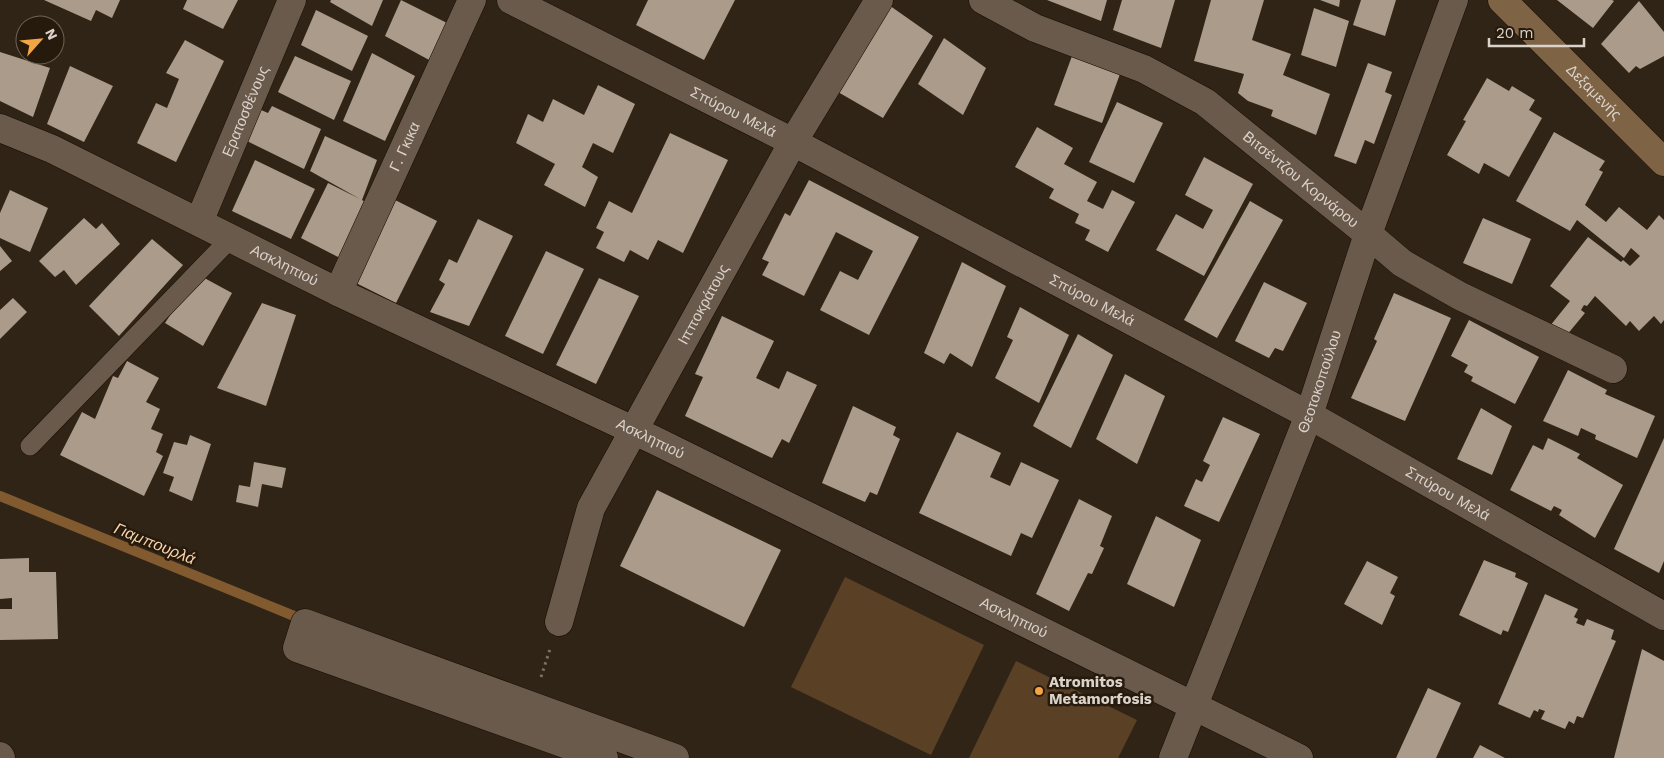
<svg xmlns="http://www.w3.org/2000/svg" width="1664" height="758" font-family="'Work Sans',sans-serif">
  <rect width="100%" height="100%" fill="#302417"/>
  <!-- green -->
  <path fill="#5a4126" d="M845,577L984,645L931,755L791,687Z
    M1016,661L1137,720L1118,758H969Z"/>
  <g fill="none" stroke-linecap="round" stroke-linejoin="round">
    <!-- stream -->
    <path stroke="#815a2f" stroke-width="10" d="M0,496L299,618"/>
  </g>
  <!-- building -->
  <path fill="#ab9b8a" d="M44,0H120L112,18L96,10L91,21Z
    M187,0H238L223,29L183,9Z
    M331,0H383L372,26L330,2Z
    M401,0L449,24L431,61L385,36Z
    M648,0H735L704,60L636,25Z
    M1047,0H1107L1101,21Z
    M1122,0H1175L1161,48L1113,30Z
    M1211,0H1264L1252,40L1291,54L1283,75L1330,94L1316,135L1271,116L1273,110L1248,101L1238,93L1244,74L1194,61Z
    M1320,0H1340L1339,7Z
    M1361,0H1396L1385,36L1353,25Z
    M1557,0H1612L1614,1L1593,28Z
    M1639,1L1664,32V56L1640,69L1636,66L1629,73L1601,44Z
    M886,3L933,36L883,118L831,88Z
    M1314,8L1349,21L1336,67L1301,55Z
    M316,10L368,36L352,71L301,45Z
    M944,38L986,68L963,115L918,84Z
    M185,40L224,61L176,162L137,143L156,103L167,108L179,79L166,73Z
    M0,52L50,68L33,117L0,101Z
    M372,53L415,76L385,141L343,121Z
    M295,56L351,81L334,120L278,92Z
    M1072,56L1120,74L1102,123L1054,105Z
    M1368,63L1392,72L1385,92L1392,95L1374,144L1365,140L1356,164L1334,156Z
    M70,66L113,86L84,142L47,124Z
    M1487,78L1509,91L1512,86L1535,100L1529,110L1542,118L1509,177L1484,163L1479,174L1447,155L1466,121L1463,120Z
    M598,85L635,104L613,153L593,143L582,167L598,177L585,207L544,185L555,164L516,143L528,114L543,122L553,99L584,115Z
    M1117,102L1163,123L1134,183L1089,162Z
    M272,106L321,129L304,169L247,141L261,110L268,113Z
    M1037,127L1073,148L1064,164L1097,182L1087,201L1103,209L1112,190L1135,202L1108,252L1085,240L1090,230L1075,223L1079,214L1049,198L1054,189L1015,167Z
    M1554,132L1605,161L1599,170L1603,172L1585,205L1606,222L1619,207L1647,230L1659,215L1664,220V320L1661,324L1654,316L1639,331L1630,321L1626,326L1595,296L1587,306L1584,305L1581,310L1585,313L1566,336L1550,326L1570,301L1550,286L1588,237L1621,262L1623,260L1630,266L1640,256L1631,248L1624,258L1577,220L1570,231L1516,201Z
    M670,133L728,160L683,253L658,240L648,260L630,250L624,262L596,248L604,232L596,228L609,201L632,213Z
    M325,136L377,160L362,200L367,203L340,258L301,238L328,183L360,199L310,171Z
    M1204,157L1253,184L1204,276L1156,250L1176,214L1203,229L1213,210L1185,195Z
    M255,160L315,189L291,239L232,211Z
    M809,180L919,237L869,335L820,310L840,271L858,280L873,251L836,232L804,296L762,275L769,262L762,259L785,213L790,216Z
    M10,190L48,208L30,252L0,238V213Z
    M391,198L437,221L396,303L350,280Z
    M1250,201L1283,220L1217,338L1184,320Z
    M84,218L96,229L102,223L120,244L76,285L64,270L55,277L39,261Z
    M1483,218L1531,239L1512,284L1463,263Z
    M478,219L513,236L469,326L430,312L445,284L439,280L449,259L457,263Z
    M152,239L183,265L119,336L89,306Z
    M0,246L12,261L0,271Z
    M546,251L584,269L543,354L505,336Z
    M962,262L1006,286L972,367L950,353L944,364L924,353Z
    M197,274L232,293L203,346L165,323Z
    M599,278L639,296L596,384L556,365Z
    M1264,282L1307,303L1283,351L1275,348L1269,358L1235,341Z
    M1394,293L1451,318L1405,421L1351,398L1377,341L1374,339Z
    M13,298L27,312L0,339V310Z
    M262,303L296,315L266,406L217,388Z
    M1020,307L1069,335L1039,403L995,378L1013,340L1007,337Z
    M722,316L774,341L756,378L779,389L787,371L817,385L789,443L782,439L772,458L685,416L703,377L695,374Z
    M1469,320L1539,357L1515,404L1471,381L1473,377L1464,372L1468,365L1451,356Z
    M1078,334L1113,355L1071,448L1033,426Z
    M127,361L159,378L146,402L160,409L151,429L163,434L156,452L163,456L144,496L60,455L82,412L95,419L113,376L118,378Z
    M1568,370L1607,390L1605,394L1655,416L1637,458L1595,439L1596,435L1581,428L1578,436L1543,421Z
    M1125,374L1165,396L1137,464L1096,439Z
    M853,406L896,427L893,435L900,439L877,495L870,492L865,502L822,483Z
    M1481,408L1512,426L1492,475L1457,459Z
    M1223,417L1260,434L1219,522L1184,506L1196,479L1202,482L1210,465L1203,461Z
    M957,432L1001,453L990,477L1010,486L1021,462L1059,480L1032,538L1021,533L1011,556L919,513Z
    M190,435L211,444L192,501L169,491L174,477L163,473L174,442L187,445Z
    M1548,438L1580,454L1577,458L1623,485L1595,538L1559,515L1562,510L1554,506L1551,511L1510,490L1533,445L1543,450Z
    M1664,438V561L1659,573L1614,549Z
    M254,462L286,468L282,488L262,484L258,507L236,502L239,485L250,487Z
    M657,490L781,550L744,627L620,566Z
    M1079,499L1112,516L1100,546L1104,548L1092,574L1088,573L1069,611L1036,594Z
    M1156,516L1201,540L1174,607L1127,584Z
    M29,558V572H56L58,639L0,640V609H12V598L0,599V559Z
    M1484,560L1516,573L1515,577L1528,583L1508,632L1503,630L1501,635L1459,615Z
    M1367,561L1398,577L1390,593L1395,596L1382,625L1344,604Z
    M1545,594L1578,609L1574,617L1578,619L1576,623L1584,626L1587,619L1614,630L1611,639L1616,641L1583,718L1577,716L1574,724L1569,721L1565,729L1541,719L1545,711L1539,709L1538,712L1534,710L1530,718L1498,704Z
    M1642,649L1664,661V758H1614Z
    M1428,688L1461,703L1436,758H1396Z
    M1480,745L1505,758H1473Z"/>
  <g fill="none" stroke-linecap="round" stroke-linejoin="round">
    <defs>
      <path id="lane" d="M30,446L231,238"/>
      <g id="street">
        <path id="s1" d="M511,0L793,142L1309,415L1664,616"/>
        <path id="s2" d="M983,0L1035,28L1144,69L1205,102L1368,234L1402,263L1460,296L1613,369"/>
        <path id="s3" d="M0,128L52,149L338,292L654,440L1299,758"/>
        <path id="s4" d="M199,222L292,0"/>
        <path id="s5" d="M338,292L472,0"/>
        <path id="s6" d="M559,622L591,508L793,142L879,0"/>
        <path d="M0,756L1,758"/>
        <path d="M604,758L297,648L305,623L675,758"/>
        <path id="s7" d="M1173,758L1309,415L1368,234L1454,0"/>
      </g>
      <g id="secondary">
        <path id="s8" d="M1502,0L1664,162"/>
      </g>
    </defs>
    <!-- lane casing -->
    <use href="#lane" stroke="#180d03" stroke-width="20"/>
    <!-- street casing -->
    <use href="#street" stroke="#180d03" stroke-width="29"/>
    <!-- secondary casing -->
    <use href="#secondary" stroke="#180d03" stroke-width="29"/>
    <!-- path -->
    <path stroke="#7a6f64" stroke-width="3" stroke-dasharray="2.5 4" stroke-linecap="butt" d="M541,677L550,649"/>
    <!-- lane -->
    <use href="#lane" stroke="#695a4c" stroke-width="19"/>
    <!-- street -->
    <use href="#street" stroke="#695a4c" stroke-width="28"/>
    <!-- secondary -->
    <use href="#secondary" stroke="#7e6345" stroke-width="28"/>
  </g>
  <!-- markers -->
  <circle fill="#f4a443" stroke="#261a0d" stroke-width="2" cx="1039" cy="691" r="5"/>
  <g text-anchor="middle" stroke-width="5" stroke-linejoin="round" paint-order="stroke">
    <!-- street labels -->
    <g font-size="15" fill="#dbd2ca" stroke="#261a0d">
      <text dy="5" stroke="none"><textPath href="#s8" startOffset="130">Δεξαμενής</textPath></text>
      <text dy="5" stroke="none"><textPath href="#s4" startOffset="120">Ερατοσθένους</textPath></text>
      <text dy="5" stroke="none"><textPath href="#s1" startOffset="249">Σπύρου Μελά</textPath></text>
      <text dy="5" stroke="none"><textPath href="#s5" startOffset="160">Γ. Γκικα</textPath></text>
      <text dy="5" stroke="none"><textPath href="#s2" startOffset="368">Βιτσέντζου Κορνάρου</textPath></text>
      <text dy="5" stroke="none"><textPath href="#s3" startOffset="316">Ασκληπιού</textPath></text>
      <text dy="5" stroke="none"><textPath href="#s1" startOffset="654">Σπύρου Μελά</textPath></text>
      <text dy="5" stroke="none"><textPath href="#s6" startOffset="351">Ιπποκράτους</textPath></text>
      <text dy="5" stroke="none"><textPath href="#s7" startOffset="404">Θεοτοκοπούλου</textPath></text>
      <text dy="5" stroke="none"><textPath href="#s3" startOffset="721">Ασκληπιού</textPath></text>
      <text dy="5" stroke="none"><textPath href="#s1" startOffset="1059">Σπύρου Μελά</textPath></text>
      <text dy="5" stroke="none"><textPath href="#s3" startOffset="1126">Ασκληπιού</textPath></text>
    </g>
    <!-- poi labels -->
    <g font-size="15" font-weight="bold" fill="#dbd2ca" stroke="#261a0d" text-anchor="start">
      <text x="1049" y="687">Atromitos<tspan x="1049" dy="17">Metamorfosis</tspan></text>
    </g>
    <!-- water labels -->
    <g font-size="16" font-style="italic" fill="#f8d3ad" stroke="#261a0d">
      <text transform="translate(155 543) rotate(22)" y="6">Γιαμπουρλά</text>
    </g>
  </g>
  <!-- north arrow -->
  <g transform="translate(40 40) rotate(63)"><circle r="24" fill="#261a0d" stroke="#6e6459"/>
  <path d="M0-4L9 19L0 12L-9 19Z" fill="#f4a443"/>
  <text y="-8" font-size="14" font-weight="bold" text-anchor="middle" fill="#dbd2ca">N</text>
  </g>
  <!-- scale -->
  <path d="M1489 38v8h95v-8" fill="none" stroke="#dbd2ca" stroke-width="2.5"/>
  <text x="1496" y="38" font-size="15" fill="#dbd2ca" stroke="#261a0d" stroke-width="4" paint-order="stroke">20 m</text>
</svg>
